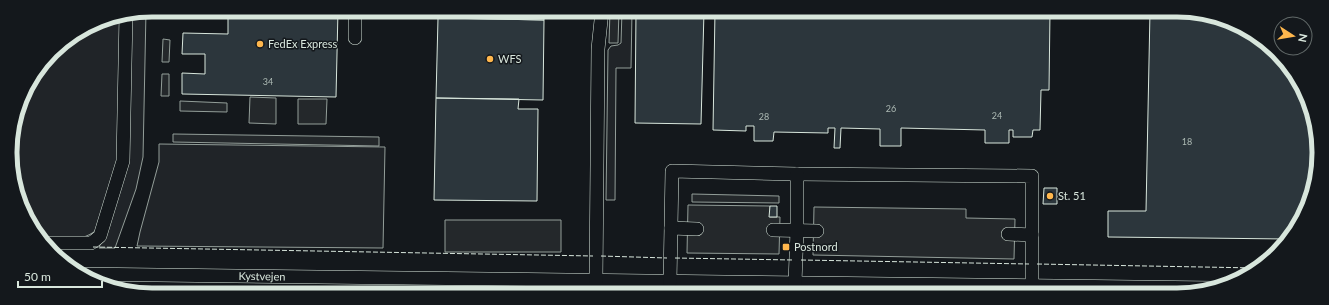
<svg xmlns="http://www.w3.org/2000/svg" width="1329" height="305" font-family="Lato,sans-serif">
  <rect width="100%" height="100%" fill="#14181c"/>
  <!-- green -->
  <path fill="#202428" stroke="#939e99" d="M146,11L143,157L136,189L115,248H99L127,160L130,15Z
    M622,11H632L631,68H616L615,200H606L608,50L611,46L618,45L621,43Z
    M122,16L118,161L95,231C80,243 58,239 39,239L15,190L10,143L25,89L58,46L98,21Z
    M159,144L385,147L383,248L137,246L140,232L159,162Z"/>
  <!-- parking -->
  <path fill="#24282b" stroke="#939e99" d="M610,11H619L618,43H609Z
    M163,39L170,40L169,62H162Z
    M162,74H169V96H161Z
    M250,97L276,98V124L249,123Z
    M298,99H327L326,124H298Z
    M180,101L227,103V112L180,111Z
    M173,134L379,137V146L173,142Z
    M692,194L779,196V203L692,202Z
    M688,205L770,206V217H780L779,254L687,253Z
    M814,207L966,209V218L1015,219L1014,259L813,255Z
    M445,220H561V252H445Z"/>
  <!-- building -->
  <path fill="#2c363c" stroke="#d8e6dc" d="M228,10H338L336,97L182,94V73L205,74V54H182L183,33L228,34Z
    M444,10H545L544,20L443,18Z
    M636,11H704L701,124L635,123Z
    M715,11H1050L1049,90H1041L1040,130H1033L1032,137H1013V130H1009V143H985V130L901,128V146H880V129L841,128L840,148H834L835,128H828V133L774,132L773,141H754V126H746V131L713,130Z
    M1150,11H1195L1248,29L1290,66L1314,116L1318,171L1304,216L1287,239L1108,237V211H1146Z
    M438,18L544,20L543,100L436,98Z
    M436,98L519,99L518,109H538L537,201L434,200Z
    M1044,188H1057V204H1043Z
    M770,206H777V217H769Z"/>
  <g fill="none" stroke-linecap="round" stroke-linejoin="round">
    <defs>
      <g id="minor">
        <path d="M355,38V10"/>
        <path d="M671,228L697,229"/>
        <path d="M773,230L817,231"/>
        <path d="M1008,234L1032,235"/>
        <path d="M43,243H91L94,241L100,236L123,161L126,15"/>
        <path id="s1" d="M79,274L1213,288"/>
        <path d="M596,281L598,49L602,11"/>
        <path d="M670,282L672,171L797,174L1032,176V285"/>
        <path d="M795,283L797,230V174"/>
      </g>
    </defs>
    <!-- minor casing -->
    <use href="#minor" stroke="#d8e6dc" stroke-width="14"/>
    <!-- minor -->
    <use href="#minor" stroke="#14181c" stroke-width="13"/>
    <!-- fence -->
    <path stroke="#d8e6dc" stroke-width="1" stroke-dasharray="5 2" stroke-linecap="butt" d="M93,247L593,256
      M601,256L667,258
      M675,258L793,260
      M801,260L1029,264
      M1037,264L1257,268
      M131,293L194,294"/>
  </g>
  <!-- markers -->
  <g fill="#ffb74d" stroke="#14181c" stroke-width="1.5">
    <circle cx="260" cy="44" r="4"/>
    <circle cx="490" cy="59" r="4"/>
    <circle cx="1050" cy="196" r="4"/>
    <rect x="782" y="243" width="8" height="8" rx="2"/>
  </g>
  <g text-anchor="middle" stroke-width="3" stroke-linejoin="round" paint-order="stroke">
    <!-- number labels -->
    <g font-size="9" fill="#adbab4">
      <text x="268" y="85">34</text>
      <text x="891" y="112">26</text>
      <text x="997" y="119">24</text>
      <text x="764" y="120">28</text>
      <text x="1187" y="145">18</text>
    </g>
    <!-- poi labels -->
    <g font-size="11" fill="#d8e6dc" stroke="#14181c" text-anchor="start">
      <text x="268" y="48">FedEx Express</text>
      <text x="498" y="63">WFS</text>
      <text x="1058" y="200">St. 51</text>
      <text x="794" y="251">Postnord</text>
    </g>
    <!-- street labels -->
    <g font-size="11" fill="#d8e6dc" stroke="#14181c">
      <text dy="4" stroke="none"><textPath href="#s1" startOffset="183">Kystvejen</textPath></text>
    </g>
  </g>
  <!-- crop -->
  <path d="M0 0H1329V305H0ZM152 17H1177A135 135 0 0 1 1312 152V153A135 135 0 0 1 1177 288H152A135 135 0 0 1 17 153V152A135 135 0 0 1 152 17Z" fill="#14181c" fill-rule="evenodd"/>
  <path fill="none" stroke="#d8e6dc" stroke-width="5" d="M152 17H1177A135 135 0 0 1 1312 152V153A135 135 0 0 1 1177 288H152A135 135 0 0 1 17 153V152A135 135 0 0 1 152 17Z"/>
  <!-- north arrow -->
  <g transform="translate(1293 36) rotate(102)"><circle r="19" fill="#14181c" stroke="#626a69"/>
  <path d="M0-3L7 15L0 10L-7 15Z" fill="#ffb74d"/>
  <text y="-6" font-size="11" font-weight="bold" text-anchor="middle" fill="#d8e6dc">N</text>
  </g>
  <!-- scale -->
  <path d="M18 281v6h84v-6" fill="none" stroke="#d8e6dc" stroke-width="2"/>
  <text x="24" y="281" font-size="12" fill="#d8e6dc" stroke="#14181c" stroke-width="3" paint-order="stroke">50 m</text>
</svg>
